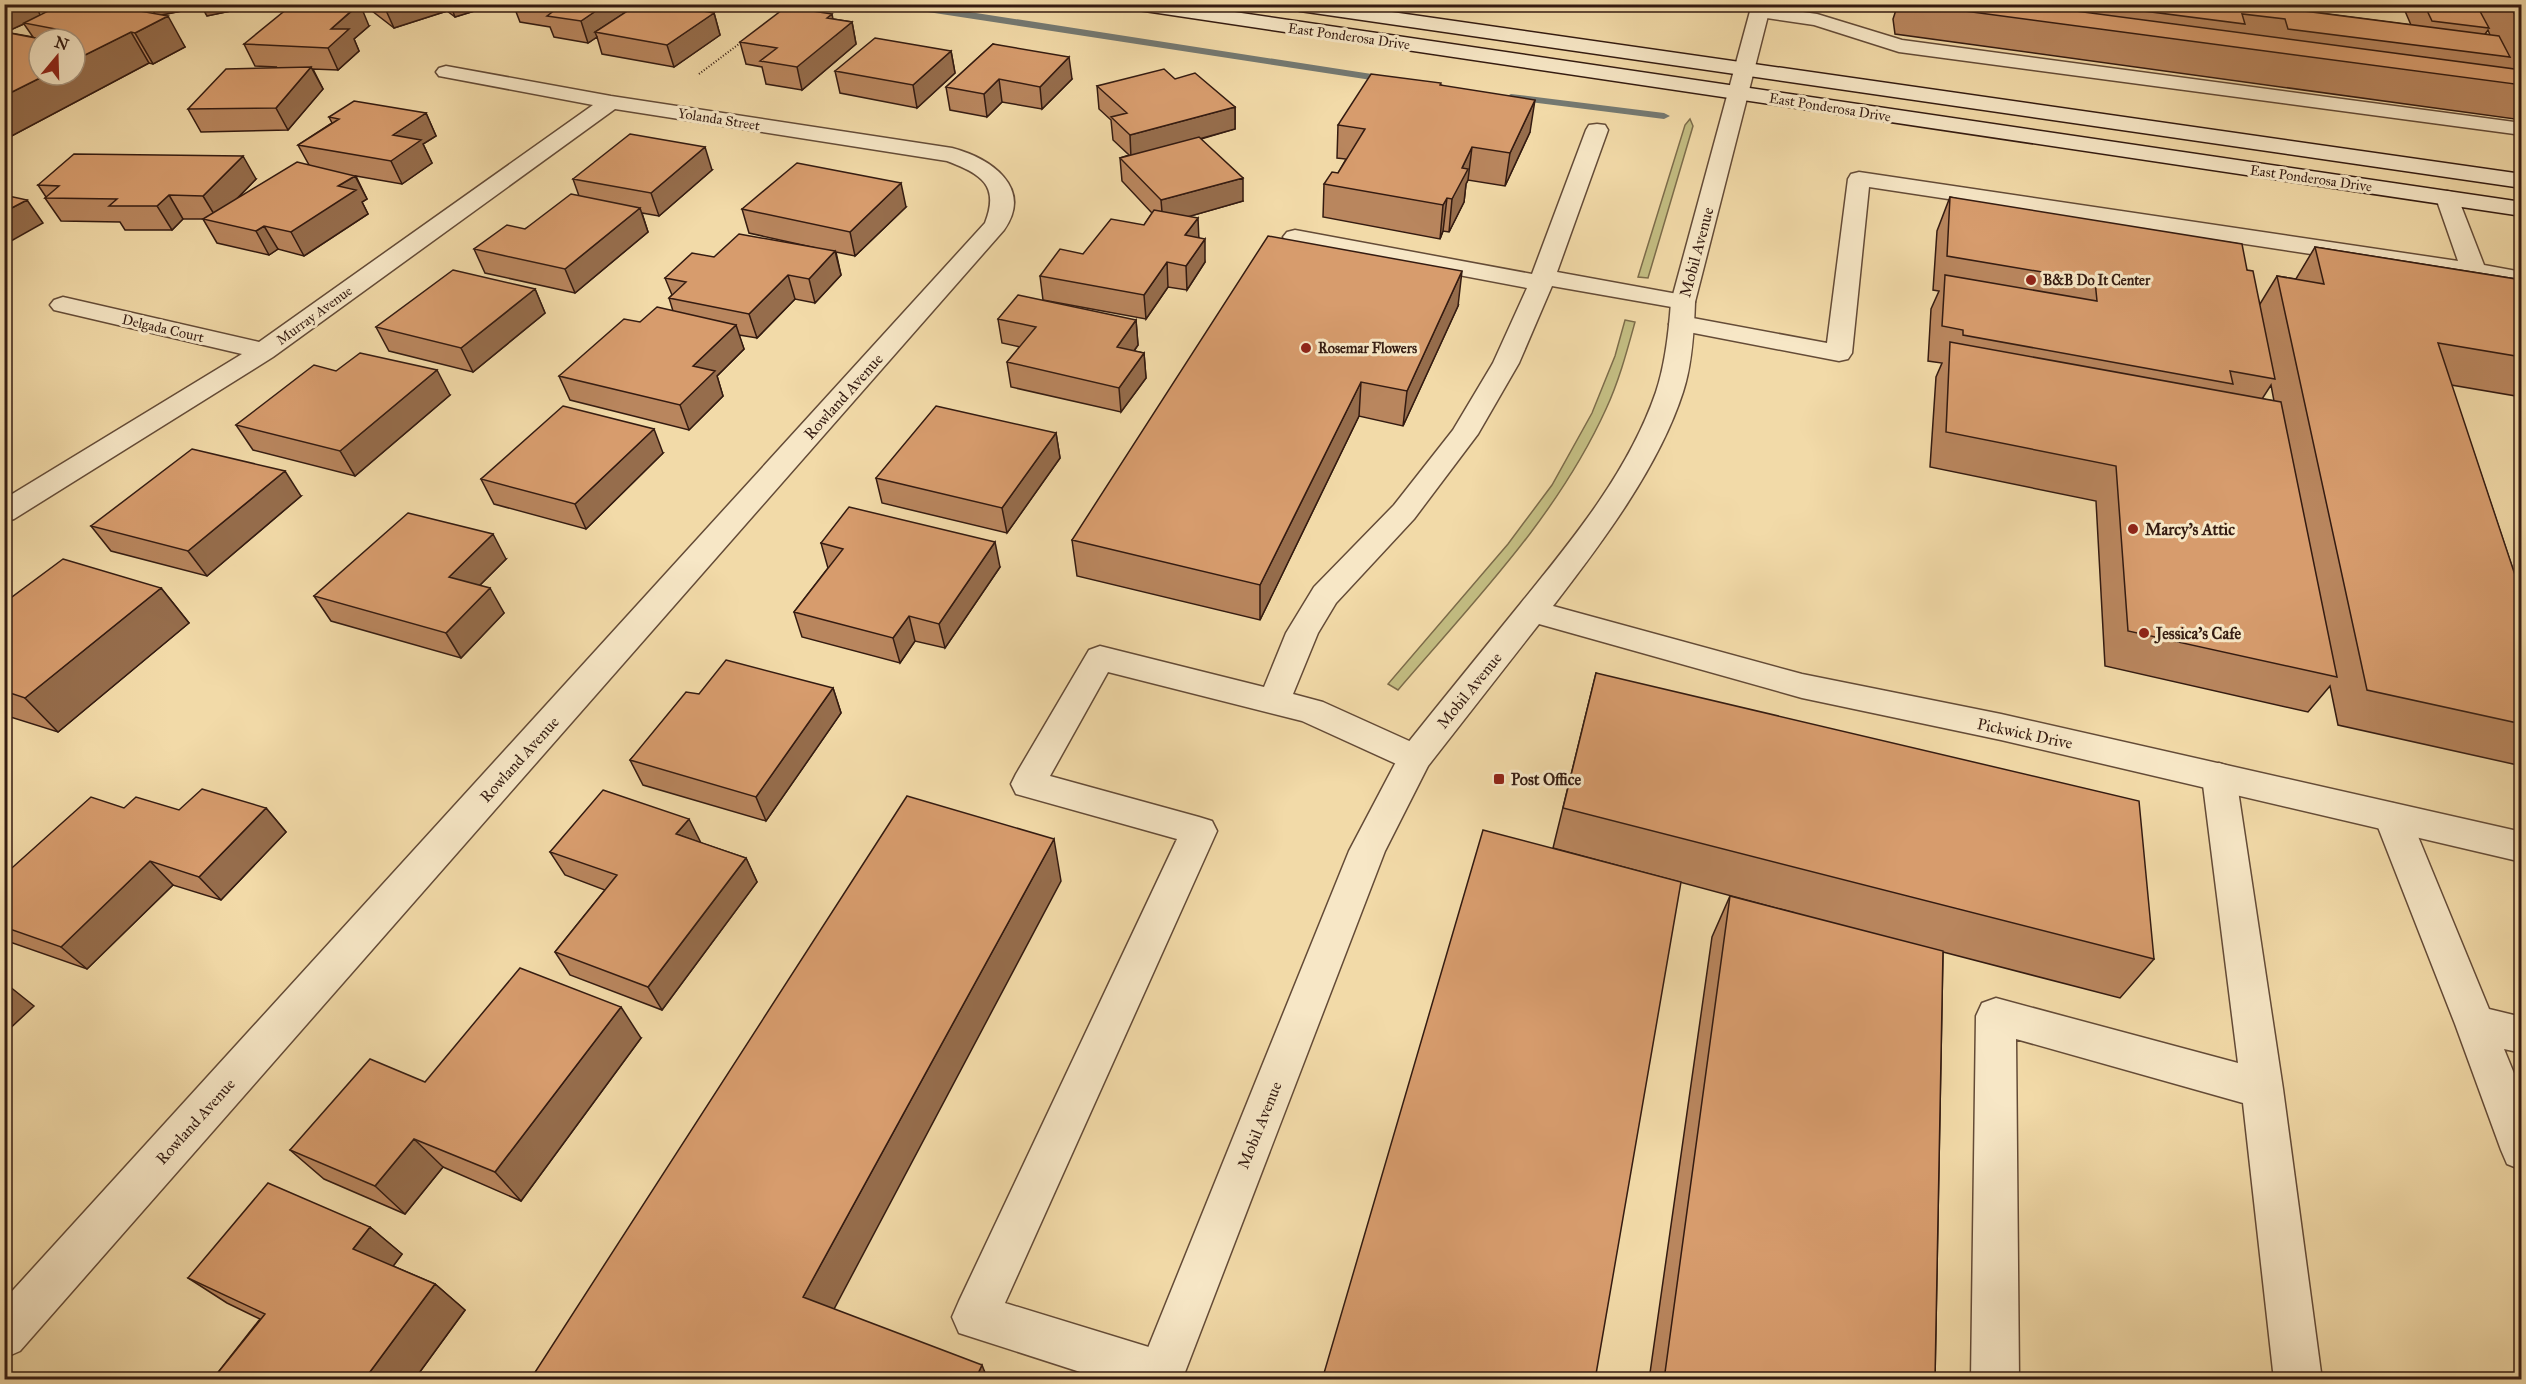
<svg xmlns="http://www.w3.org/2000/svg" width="2526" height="1384" font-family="'IM FELL Great Primer',serif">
  <rect width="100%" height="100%" fill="#f2daa8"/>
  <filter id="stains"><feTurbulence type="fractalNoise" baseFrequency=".00333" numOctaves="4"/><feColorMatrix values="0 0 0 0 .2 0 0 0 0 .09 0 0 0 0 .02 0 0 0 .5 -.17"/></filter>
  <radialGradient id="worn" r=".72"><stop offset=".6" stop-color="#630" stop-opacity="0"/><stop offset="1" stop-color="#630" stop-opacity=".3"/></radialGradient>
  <!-- green -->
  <path fill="#c3bd82" stroke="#7c6c4a" stroke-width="1.5" d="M1690,119L1693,126L1648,278L1638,277L1685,125Z
    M1625,320L1635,322C1627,351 1619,381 1606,409C1557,517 1474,601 1398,690L1388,684L1508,544L1552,485L1592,413L1615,356Z"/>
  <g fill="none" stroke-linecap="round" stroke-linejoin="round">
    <!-- stream -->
    <path fill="#747972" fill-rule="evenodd" d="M890,4H918L1391,77L1397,80L1391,83L895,7Z
      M1511,94L1664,113L1670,116L1664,119L1507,99L1505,97Z"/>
    <defs>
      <path id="lane" d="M1760,6L1817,14L1902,40L2522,123V135L1899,52L1814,25L1753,16L1751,12L1753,8Z
        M1597,124L1605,125L1608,130L1557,272L1683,295L1692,297L1695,302L1692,307L1683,309L1552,286L1519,363L1478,434L1414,519L1336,603L1318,633L1293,694L1323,702L1427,749L1432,758L1427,767L1415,771L1403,767L1302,721L1108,672L1050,776L1199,817L1212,821L1217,831L1005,1303L1178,1356L1185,1373L1182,1380H1105L959,1333L952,1317L959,1301L1177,839L1016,794L1011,784L1016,774L1089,650L1100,646L1264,687L1286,633L1314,587L1394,505L1453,430L1493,363L1527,288L1295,244L1287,242L1283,237L1287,232L1295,230L1532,274L1586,130L1589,125Z
        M1859,172L2458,261L2436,198L2439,193L2447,191L2455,193L2458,198L2484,265L2522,272V286L1869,187L1852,353L1848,359L1839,361L1673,329L1669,324L1673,319L1682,316L1827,343L1848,179L1851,174Z
        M2219,763L2231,767L2236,777L2283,1089L2322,1380H2274L2243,1103L2016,1039L2019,1380H1971L1976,1016L1982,1003L1996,998L2238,1063L2202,777L2207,767Z
        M2392,803L2405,807L2410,817L2489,1009L2522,1017V1053L2504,1049L2522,1093V1170L2507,1164L2501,1150L2455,1024L2374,817L2379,807Z"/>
      <path id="street" d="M1752,4H1771L1695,302C1694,331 1692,365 1683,392C1659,467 1601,544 1553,606L1802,674L2001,714L2522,832V862L2001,740L1802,698L1539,624L1428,766L1385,851L1182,1380H1135L1349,851L1398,758L1403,749C1442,700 1482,651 1521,603C1573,539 1629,471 1656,392C1665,365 1669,331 1671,302Z
        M446,66L611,96L952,148C990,158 1034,187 1004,230L20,1351L4,1358V1300L985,223C1000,185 981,174 947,161L615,109L273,357L14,519L4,522V499L242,354L54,310L50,305L54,300L63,297L259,342L593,105L439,76L436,72L439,68Z"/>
      <path id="secondary" d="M1129,4H1180L2522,202V216L1138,10L1131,8Z
        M1336,4L2522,174V188L1300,11L1293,9L1291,5Z"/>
    </defs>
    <!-- lane casing -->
    <use href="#lane" stroke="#644b37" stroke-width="3"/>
    <!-- street casing -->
    <use href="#street" stroke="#644b37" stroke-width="3"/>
    <!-- secondary casing -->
    <use href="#secondary" stroke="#341b11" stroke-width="3"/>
    <!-- path -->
    <path stroke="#341b11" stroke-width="2" stroke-dasharray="1 2" stroke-linecap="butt" d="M699,74L743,41"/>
    <!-- lane -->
    <use href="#lane" fill="#f7e7c6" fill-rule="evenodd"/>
    <!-- street -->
    <use href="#street" fill="#f7e7c6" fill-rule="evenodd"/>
    <!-- secondary -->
    <use href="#secondary" fill="#f7e7c6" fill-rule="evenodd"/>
  </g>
  <!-- wall -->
  <path fill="#b9865e" stroke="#341b11" stroke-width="1.5" fill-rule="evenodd" d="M4,4H34L40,15L155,14L150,4H264L207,16L202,7L162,15L185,47L153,64L149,63L4,140ZM24,24L33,37L5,32Z
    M363,4L494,5L455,17L447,11L394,28Z
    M513,4H665L714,13L720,35L674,67L602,54L597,37L588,43L554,37L550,27L520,22Z
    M1859,4H2250L2411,25L2402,4H2522V120L1895,34L1893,19L1896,10L1858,5ZM2488,30L2490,35L2485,34Z
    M833,19L852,22L856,44L802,90L766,84L762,67L746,64L740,42Z
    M369,26L354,39L359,51L338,70L313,69L323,89L288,130L201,132L188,109L277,67L255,66L244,44Z
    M993,44L1072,79L1042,109L1002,102L987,117L950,110L946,87Z
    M951,51L955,73L917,108L840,93L835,71Z
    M1175,79L1235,107V129L1201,139L1243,201L1190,216L1199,238L1205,262L1187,290L1168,287L1146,319L1043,300L1040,276L1144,225L1152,213L1122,181L1120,158L1129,155L1113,140L1111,120L1099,109L1097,86Z
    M1441,85L1530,132L1505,186L1468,180L1466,184L1464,202L1449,232L1443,231L1440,239L1323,217L1324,184L1338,173L1346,159L1337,158L1338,125Z
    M426,113L436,136L423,144L432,163L402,184L356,176L367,199L362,202L368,214L304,256L278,249L269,255L217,243L203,219H183L172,230H125L120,222L61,221L45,198L46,197L38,185L256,179L238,198L309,165L298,145L332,123L329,117Z
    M712,170L659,216L642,213L648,232L575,293L485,273L474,249L525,229L579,196L573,179Z
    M1950,197L2247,270L2260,304L2277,276L2296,279L2315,247L2522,280V397L2451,385L2522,596V766L2338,725L2330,686L2308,712L2105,666L2096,501L1930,467L1936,377L1942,363L1928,361L1931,309L1939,291L1933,290L1937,231ZM2271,385L2274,401L2262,399Z
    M906,207L855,256L836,252L841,275L815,303L795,299L757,338L739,335L744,349L717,376L723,396L689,430L570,400L559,376L640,322L673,311L669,298L672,295L665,278L714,257L816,248L749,233L742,209Z
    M535,289L545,313L473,372L389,351L376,327Z
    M1458,306L1403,426L1359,416L1260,620L1077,576L1072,540Z
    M998,319L1136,320L1138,345L1134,351L1144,353L1146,378L1121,412L1011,387L1007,362L1020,347L1002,343Z
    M336,371L450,395L355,476L253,450L236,425Z
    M1056,433L1060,458L1007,533L882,503L876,478Z
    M663,453L586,529L494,504L481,479Z
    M301,496L207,576L111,551L91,526Z
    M821,543L1000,567L945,648L915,641L900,663L802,637L794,612L828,568Z
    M506,559L480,585L504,613L461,658L331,621L314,596Z
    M161,588L189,623L58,732L4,715V603Z
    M1596,673L2154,959L2120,998L1943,952L1935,1380H1649L1712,937L1730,896L1795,913L1553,848Z
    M833,688L841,713L766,821L643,785L630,760L699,694Z
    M124,808L179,810L266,808L286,832L221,900L173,885L87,969L4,940V875Z
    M701,843L746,858L757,882L662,1010L570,975L555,952L605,890L565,875L550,852Z
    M641,1038L521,1201L443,1167L405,1214L324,1179L290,1150L425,1082Z
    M370,1227L402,1254L393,1266L435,1284L465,1310L414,1380H212L260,1319L227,1303L188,1278Z"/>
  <!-- shaded-wall -->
  <path fill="#966d4c" stroke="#341b11" stroke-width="1.5" d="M4,4H34L41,16L4,33Z
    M150,4H264L207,16L202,7L156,16Z
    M360,4L369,26L354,39L359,51L338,70L328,48L331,29Z
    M389,4H444L447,11L394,28L384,6Z
    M450,4H494V5L455,17Z
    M606,4H639L595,32L597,37L588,43L581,21Z
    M714,13L720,35L674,67L667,45Z
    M832,14L836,35L852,22L856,44L802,90L797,67L827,18Z
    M168,16L185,47L153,64L135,33Z
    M131,32L149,63L4,140V96L46,75H75V60Z
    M951,51L955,73L917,108L913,85Z
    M1069,57L1072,79L1042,109L1040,87Z
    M311,67L323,89L288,130L276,108Z
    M999,79L1002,102L987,117L984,94Z
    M1535,100L1530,132L1505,186L1510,153Z
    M1235,107V129L1131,158L1130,135Z
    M426,113L436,136L423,144L432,163L402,184L391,161L393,135Z
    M705,147L712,170L659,216L651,193Z
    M1472,147L1468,180L1466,184L1464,202L1449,232L1452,199L1462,168Z
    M243,156L256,179L217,219L203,196Z
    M355,176L367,199L362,202L368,214L304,256L291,232L338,186Z
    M1243,178V201L1163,224L1161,200Z
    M901,183L906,207L855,256L850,232Z
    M169,195L183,219L172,230L157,206Z
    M1447,198L1443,231L1440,239L1443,205Z
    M27,200L43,223L4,245V212Z
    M640,208L648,232L575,293L565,269Z
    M1198,218L1199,241L1185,235Z
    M264,226L278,249L269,255L256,231Z
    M1205,239V262L1187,290L1186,266Z
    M835,251L841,275L815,303L809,279Z
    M1167,262L1168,287L1146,319L1144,295Z
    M1462,271L1458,306L1403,426L1407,391Z
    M788,275L795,299L757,338L749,314Z
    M535,289L545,313L473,372L461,348Z
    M1136,320L1138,345L1119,372L1117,347Z
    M736,325L744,349L717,376L723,396L689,430L680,405L693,366Z
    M1144,353L1146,378L1121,412L1119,388Z
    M437,370L450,395L355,476L340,451Z
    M1361,382L1359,416L1260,620V585Z
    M654,429L663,453L586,529L575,504Z
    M1056,433L1060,458L1007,533L1002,508Z
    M285,471L301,496L207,576L188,551Z
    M493,534L506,559L463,602L449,577Z
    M995,542L1000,567L945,648L939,624Z
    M161,588L189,623L58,732L25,698Z
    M490,588L504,613L461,658L446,633Z
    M909,616L915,641L900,663L893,638Z
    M833,688L841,713L766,821L756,797Z
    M266,808L286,832L221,900L199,877Z
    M689,819L701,843L676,834Z
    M1054,839L1061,881L824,1328L803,1297Z
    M746,858L757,882L662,1010L648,987Z
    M150,861L173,885L87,969L61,947Z
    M4,982L34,1006L4,1034Z
    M621,1007L641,1038L521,1201L495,1172Z
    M414,1139L443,1167L405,1214L375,1186Z
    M370,1227L402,1254L386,1276L353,1249Z
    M435,1284L465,1310L414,1380H364Z
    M982,1365L988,1380H975Z"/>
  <!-- building -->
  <path fill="#d79c6d" stroke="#341b11" stroke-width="1.5" d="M62,4H101L168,16L135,33L131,32L75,60V39H42L61,30L24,23Z
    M293,4H359L331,29H349L328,48L244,44Z
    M540,4H606L581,21L547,16L559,7Z
    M638,4H665L714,13L667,45L595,32Z
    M1912,4H2023L2522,70V85Z
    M2105,4H2250L2499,36L2510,57L2288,29L2285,19L2242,14L2245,24L2105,6Z
    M2424,4H2476L2489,28L2432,21Z
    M2509,4H2522V27Z
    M786,7L832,14L827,18L852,22L797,67L760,61L777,48L740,42Z
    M4,32L41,39H39V75H46L4,96Z
    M875,38L951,51L913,85L835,71Z
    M993,44L1069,57L1040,87L999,79L984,94L946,87Z
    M311,67L276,108L188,109L226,69Z
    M1164,69L1175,79L1195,73L1235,107L1130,135L1111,117L1127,113L1097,86Z
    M1371,74L1441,83L1440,85L1535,100L1510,153L1472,147L1462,168L1468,169L1452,199L1447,198L1443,205L1324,184L1332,172L1338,173L1365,129L1338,125Z
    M354,101L426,113L393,135L421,140L391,161L298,145L339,119L329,117Z
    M630,134L705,147L651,193L573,179Z
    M1199,137L1243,178L1161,200L1120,158Z
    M74,154L243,156L203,196L169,195L157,206H109L117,199L45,198L59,186L38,185Z
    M297,162L355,176L338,186L356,190L291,232L264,226L256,231L203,219Z
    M797,163L901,183L850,232L742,209Z
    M571,194L640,208L565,269L474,249L507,225L525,229Z
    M4,195L27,200L4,212Z
    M1950,197L2242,244L2247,270L2253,271L2275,379L2230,371L2233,384L1963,335V330L1942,326L1945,275L2097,301L2095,281L1947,256Z
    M1154,210L1198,218L1185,235L1205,239L1186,266L1167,262L1144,295L1040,276L1060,249L1083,254L1111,219L1144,225Z
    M739,234L835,251L809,279L788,275L749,314L669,298L686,282L665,278L692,253L714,257Z
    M1268,236L1462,271L1407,391L1361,382L1260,585L1072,540Z
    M2315,247L2522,280V357L2438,343L2522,596V724L2367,690L2277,276L2324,284Z
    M453,270L535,289L461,348L376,327Z
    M1018,295L1136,320L1117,347L1144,353L1119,388L1007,362L1036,327L998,319Z
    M657,307L736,325L693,366L715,371L680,405L559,376L624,319L640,322Z
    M1950,342L2281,402L2337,677L2128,631L2116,466L1946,432Z
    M360,353L437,370L340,451L236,425L314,365L336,371Z
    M563,406L654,429L575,504L481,479Z
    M936,406L1056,433L1002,508L876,478Z
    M192,449L285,471L188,551L91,526Z
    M849,507L995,542L939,624L909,616L893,638L794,612L843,549L821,543Z
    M408,513L493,534L449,577L490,588L446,633L314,596Z
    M63,559L161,588L25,698L4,691V603Z
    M726,660L833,688L756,797L630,760L686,692L699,694Z
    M1596,673L2139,801L2154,959L1563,808Z
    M202,789L266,808L199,877L150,861L61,947L4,927V875L91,797L124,808L136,797L179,810Z
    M603,790L689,819L676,834L746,858L648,987L555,952L617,875L550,852Z
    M907,796L1054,839L803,1297L982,1365L975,1380H530Z
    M1483,830L1681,882L1595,1380H1322Z
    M1730,896L1943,951L1935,1380H1664Z
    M520,968L621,1007L495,1172L414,1139L375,1186L290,1150L370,1059L425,1082Z
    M268,1183L370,1227L353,1249L435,1284L364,1380H212L265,1314L188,1278Z"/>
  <!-- markers -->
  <g fill="#8f2418" stroke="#f7e7c6" stroke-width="2">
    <circle cx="2031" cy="280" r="6"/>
    <circle cx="1306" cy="348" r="6"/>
    <circle cx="2133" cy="529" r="6"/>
    <circle cx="2144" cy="633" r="6"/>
    <rect x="1493" y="773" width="12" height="12" rx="3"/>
  </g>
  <g text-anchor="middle" stroke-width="6" stroke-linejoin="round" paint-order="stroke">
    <!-- far-street labels -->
    <g font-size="14" fill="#341b11" stroke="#f7e7c6">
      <text transform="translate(1349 36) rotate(8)" y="5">East Ponderosa Drive</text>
      <text transform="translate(1830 107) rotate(9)" y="5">East Ponderosa Drive</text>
      <text transform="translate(719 119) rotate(9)" y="5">Yolanda Street</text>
      <text transform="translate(2311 178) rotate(8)" y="5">East Ponderosa Drive</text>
      <text transform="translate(314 315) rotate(-36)" y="5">Murray Avenue</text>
      <text transform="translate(163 328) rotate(13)" y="5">Delgada Court</text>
    </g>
    <!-- far-poi labels -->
    <g font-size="14" font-weight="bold" fill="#341b11" stroke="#f7e7c6" text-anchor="start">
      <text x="2043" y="285">B&amp;B Do It Center</text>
      <text x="1318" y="353">Rosemar Flowers</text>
    </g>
    <!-- street labels -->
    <g font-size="16" fill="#341b11" stroke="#f7e7c6">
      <text transform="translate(1696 252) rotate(-75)" y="6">Mobil Avenue</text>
      <text transform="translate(843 396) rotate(-48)" y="6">Rowland Avenue</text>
      <text transform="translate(1469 690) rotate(-51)" y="6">Mobil Avenue</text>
      <text transform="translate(2025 733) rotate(12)" y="6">Pickwick Drive</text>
      <text transform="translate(519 759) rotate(-48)" y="6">Rowland Avenue</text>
      <text transform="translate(195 1121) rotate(-48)" y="6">Rowland Avenue</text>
      <text transform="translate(1259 1125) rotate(-68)" y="6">Mobil Avenue</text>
    </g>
    <!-- poi labels -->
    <g font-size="16" font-weight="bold" fill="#341b11" stroke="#f7e7c6" text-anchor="start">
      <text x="2145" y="535">Marcy's Attic</text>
      <text x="2156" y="639">Jessica's Cafe</text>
      <text x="1511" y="785">Post Office</text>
    </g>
  </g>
  <!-- margin -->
  <rect width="2526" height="1384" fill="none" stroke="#f2daa8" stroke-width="24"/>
  <rect x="6" y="6" width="2514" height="1372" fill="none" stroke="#341b11" stroke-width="3"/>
  <rect x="12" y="12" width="2502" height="1360" fill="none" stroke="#341b11" stroke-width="1.5"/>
  <!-- north arrow -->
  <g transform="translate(57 57) rotate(19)"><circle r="28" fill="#f7e7c6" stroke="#a9957e" stroke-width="1.5"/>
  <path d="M0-4.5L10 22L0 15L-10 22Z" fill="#8f2418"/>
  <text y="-9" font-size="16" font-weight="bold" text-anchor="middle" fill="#341b11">N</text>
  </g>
  <rect width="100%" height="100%" filter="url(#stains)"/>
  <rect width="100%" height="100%" fill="url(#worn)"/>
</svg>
